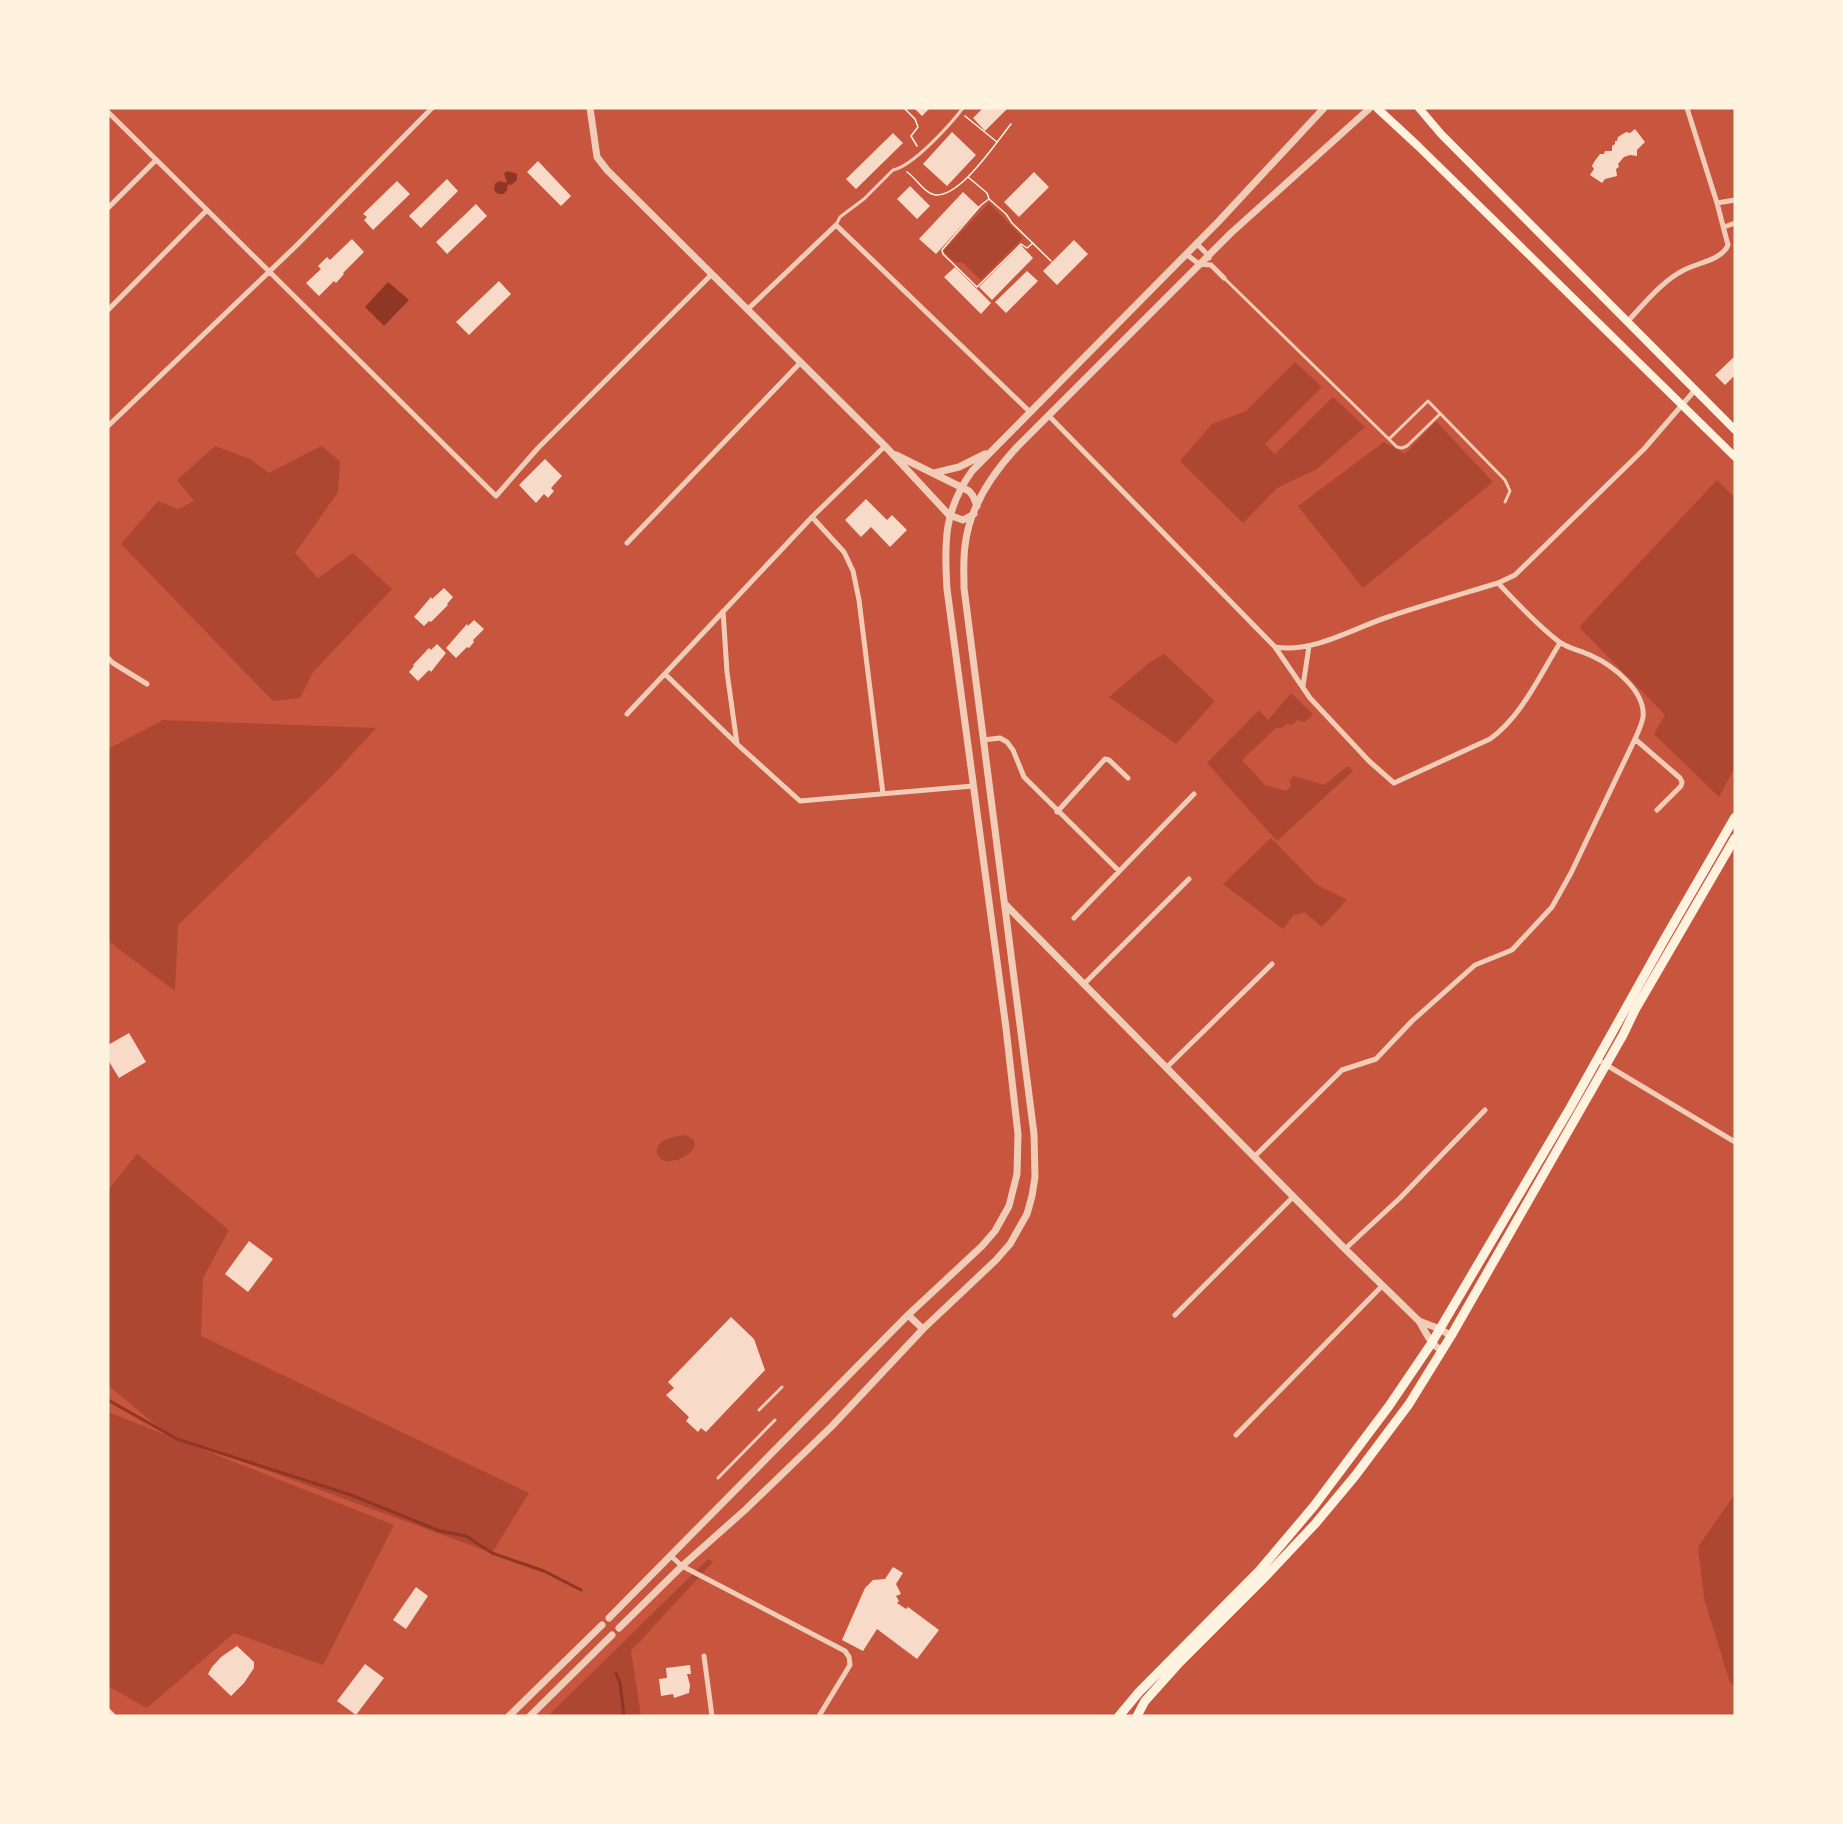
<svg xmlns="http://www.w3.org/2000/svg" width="1843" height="1824" font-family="'Sofia Sans Condensed',sans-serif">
  <rect width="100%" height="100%" fill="#c8553d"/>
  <!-- green -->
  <path fill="#ae4732" d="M989,203L1023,238L981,280L963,263L955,262L943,251Z
    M1295,362L1322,387L1265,444L1275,454L1333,397L1365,427L1317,469L1277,488L1243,523L1180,461L1212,424L1246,411Z
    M1436,421L1493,482L1363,588L1298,506L1384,442L1405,454Z
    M215,446L250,459L269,473L321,446L340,461L338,492L295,553L318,578L353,553L392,589L313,672L300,698L273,701L121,544L158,501L178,509L194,501L177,480Z
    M1717,480L1735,498V767L1719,797L1654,734L1665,715L1579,627Z
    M1164,654L1215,701L1176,744L1109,697L1149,663Z
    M1291,693L1313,714L1305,722L1297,720L1292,725L1286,724L1282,728H1276L1242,760L1265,785L1286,791L1291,786L1289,780L1294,776L1324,785L1348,766L1353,771L1277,841L1207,763L1259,710L1268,720Z
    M163,720L376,728L331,777L178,925L175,991L108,941V749Z
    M1271,838L1316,884L1347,900L1322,927L1304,912L1293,916L1283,929L1223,884Z
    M683,1135C708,1141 688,1159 671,1161C660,1163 652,1152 660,1143C666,1138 675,1137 683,1135Z
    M137,1154L229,1230L203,1278L201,1336L529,1493L492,1553L165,1433L108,1385V1190Z
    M108,1412L394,1525L323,1665L234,1633L147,1708L108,1686Z
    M1735,1494V1685L1730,1683L1704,1598L1698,1547Z
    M708,1559L713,1562L631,1651L641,1716H548Z"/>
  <!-- water -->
  <path fill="#8f3625" d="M508,171L517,174V180L511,185L508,184L507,190L504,194H498L494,190L495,184L499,181L507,183L504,173Z
    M388,282L409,300L384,326L365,307Z"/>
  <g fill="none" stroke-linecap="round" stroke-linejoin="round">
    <!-- stream -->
    <path stroke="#8f3625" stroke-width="3" d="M108,1400L177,1439L351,1495L440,1531L466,1536L492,1553L544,1571L581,1590
      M616,1673L620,1683L624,1716"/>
  </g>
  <!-- building -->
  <path fill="#f7dbc8" d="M914,108H930L922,116Z
    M983,108H1008L985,131L973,118Z
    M1635,129L1645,142L1637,150V156L1630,155L1624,157L1618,164L1619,167L1616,169L1617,176L1605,179L1602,183L1590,175L1594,169L1592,166L1594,162L1600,154H1604L1605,151H1612V146L1615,144V141H1617L1618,137L1626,132L1630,133Z
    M952,132L976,155L947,186L923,164Z
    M893,133L903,143L856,189L846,179Z
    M538,161L571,196L561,206L527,172Z
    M1034,172L1049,187L1019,217L1004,202Z
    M447,179L458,191L421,228L409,216Z
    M397,181L410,194L373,230L364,220L367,217L363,214Z
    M910,186L930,206L917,219L897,199Z
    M963,192L979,207L936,254L919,239Z
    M476,204L487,216L447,254L436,242Z
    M352,239L364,252L343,273L344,274L336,283L334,281L319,296L306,283L321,269L318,266L327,257L330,260Z
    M1074,240L1088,254L1057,285L1043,271Z
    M1021,245L1033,258L992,300L979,287Z
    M955,267L991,303L981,314L944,277Z
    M1027,271L1038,281L1006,313L995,302Z
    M499,281L511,294L469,335L456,322Z
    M1735,356V375L1725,385L1715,375Z
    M545,459L562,476L551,488L554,491L548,498L544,494L536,503L519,485Z
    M866,499L887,520L892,515L907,530L890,547L871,527L861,537L845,520Z
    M444,588L453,597L447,604L448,605L431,622L429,621L424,626L414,617L431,597L432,599Z
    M474,620L484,629L473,640L474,642L469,648L467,647L456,658L446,648L467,624L468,626Z
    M437,644L446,653L431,672L429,670L418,681L409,672L414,666L413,665L429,648L431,650Z
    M129,1033L146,1062L119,1078L108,1060V1045Z
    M249,1241L273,1259L248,1292L225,1274Z
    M731,1317L754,1339L765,1370L706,1432L701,1428L698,1432L686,1421L689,1417L666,1395L674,1388L668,1382Z
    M893,1567L903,1573L896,1584L901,1594L896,1596L899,1601L897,1603L906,1609L908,1607L939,1630L917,1659L877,1629L863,1651L842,1640L865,1588L873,1580L885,1579Z
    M416,1587L428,1596L406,1629L393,1620Z
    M237,1646L254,1662V1668L244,1683L231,1696L208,1674L212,1667L221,1657Z
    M365,1664L384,1678L356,1715L337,1701Z
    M690,1665L691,1674H687L690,1685L689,1693L674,1698L673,1694L661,1696L659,1679L667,1678L666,1668Z
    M108,1707L117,1716H108Z"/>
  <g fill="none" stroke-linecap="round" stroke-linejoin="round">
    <!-- path -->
    <path stroke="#fff3e0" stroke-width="1.5" d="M904,108L915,119L918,127L911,136L917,146
      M965,116L997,142
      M907,172C916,178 922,190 932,194C957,203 997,141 1011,124
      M968,177L987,193L989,199L1006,214L1012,223L1051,261
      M989,199L981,205L942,250L943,254L977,287L1021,244L1027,248L1033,243"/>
    <!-- service -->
    <path stroke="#f1ccb7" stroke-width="3" d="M836,225L840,217L864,199L893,170C913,166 950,125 963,108
      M1224,278L1397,447L1402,448L1407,446L1440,414
      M1389,439L1428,401L1505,480L1510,491L1505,502
      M759,1410L782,1387
      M718,1478L775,1420"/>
    <!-- minor -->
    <path stroke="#f1ccb7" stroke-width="5" d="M108,112L496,496L538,448L712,274
      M1717,203L1735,200
      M108,208L156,160
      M1724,227L1735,223
      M1196,243L1206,253L1209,258
      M1186,254L1199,264L1211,265L1224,278
      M748,309L836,225L1030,412
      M108,310L206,211
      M1627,322C1644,304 1662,281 1684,270C1697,263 1722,260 1728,245L1717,203L1687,108
      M1048,415L1275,647L1310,698L1369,761L1394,783L1490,739C1522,716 1539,676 1560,643
      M108,426L297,245L432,108
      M812,517L844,552L853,571L859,600L883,794
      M627,543L801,362
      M723,611L727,672L737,744
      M1275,647C1313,654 1355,627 1391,616C1427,604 1462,594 1498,583L1515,575L1644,449L1695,390
      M108,658L113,663L147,684
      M665,674L737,744L800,801L973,786
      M1303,686L1309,646
      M627,714L812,517L885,446
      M1635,739L1680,778L1682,782L1681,786L1657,810
      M983,740L1000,738L1007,742L1013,750L1024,777L1119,871
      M1057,812L1105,759L1109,760L1128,778
      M1074,918L1194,794
      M1084,984L1189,879
      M1598,1060L1735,1142
      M1166,1068L1272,964
      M1254,1157L1342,1070L1376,1059L1412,1021L1475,965L1512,950L1552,907L1571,873L1635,739C1638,732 1642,724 1643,717C1646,691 1612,665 1592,656C1581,650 1568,649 1558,641C1536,624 1517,603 1498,583
      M1345,1249L1400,1198L1485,1110
      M1175,1315L1294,1196
      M1236,1435L1383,1285
      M671,1556L682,1566L845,1651L849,1657L850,1665L819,1716
      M704,1656L712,1716"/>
    <!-- tertiary -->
    <path stroke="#f1ccb7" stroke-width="7" d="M590,108L597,157L607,170L885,446L949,515L963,520L974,514
      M896,455L969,491L973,496L977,506
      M934,473L959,467L985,454
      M1005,904L1345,1249L1419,1321C1427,1334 1429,1342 1442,1351
      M908,1315L923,1329
      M1419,1321L1440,1329L1451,1336
      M609,1618L908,1315L982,1246L995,1231L1009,1206L1017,1174L1018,1134L1006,1028L947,589C944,542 944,510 972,471L1219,221L1324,108
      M619,1628L682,1566L745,1510L832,1426L923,1329L996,1260L1010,1244L1027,1214L1032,1196L1035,1177L1034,1134L964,588C964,574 963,560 965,546C969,508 992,474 1017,447L1231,233L1370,108
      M509,1716L602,1625
      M530,1716L612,1635"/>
    <!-- secondary -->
    <path stroke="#fff3e0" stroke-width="8" d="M1377,108L1418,146L1735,457
      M1419,108L1441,134L1735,430"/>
    <!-- primary -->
    <path stroke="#fff3e0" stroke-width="9" d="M1119,1716L1139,1692L1259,1571L1314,1506L1389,1406L1431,1344L1570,1108L1664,940L1735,817
      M1137,1716L1145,1701L1180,1662L1266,1576L1315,1524L1355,1476L1409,1404L1451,1336L1623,1035L1635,1010L1735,838"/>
  </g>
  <!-- border -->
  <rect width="1843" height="1824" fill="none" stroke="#fff3e0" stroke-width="219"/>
</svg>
